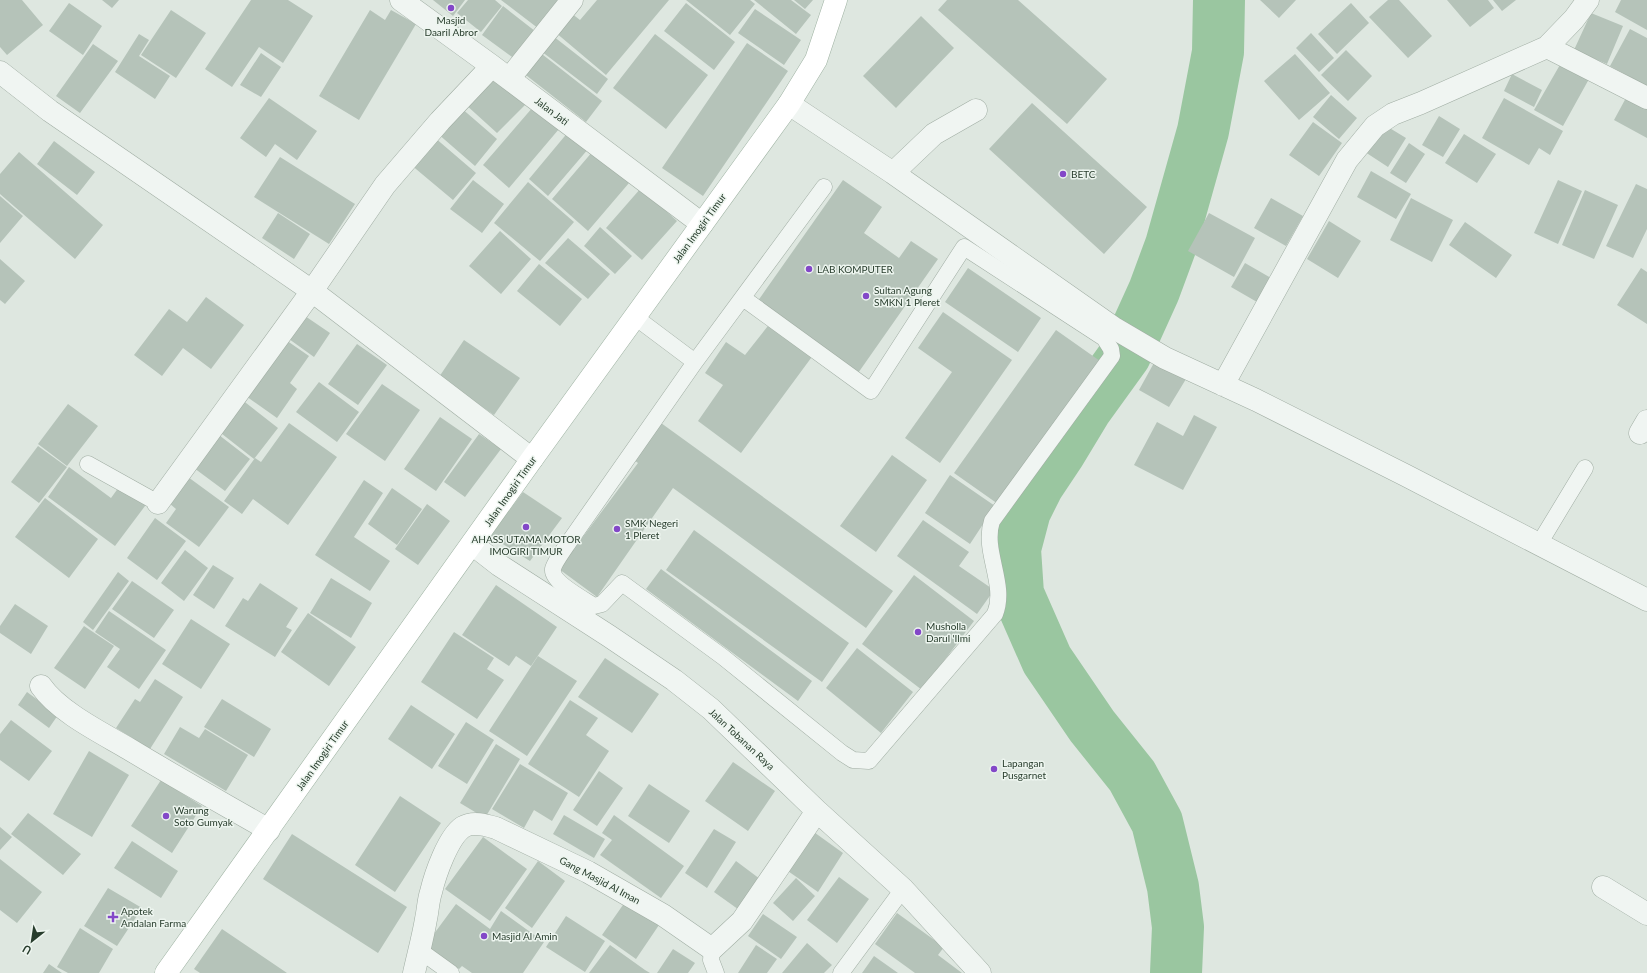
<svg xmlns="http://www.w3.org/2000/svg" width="1647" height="973" font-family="Lato,sans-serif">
  <rect width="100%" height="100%" fill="#dee7e0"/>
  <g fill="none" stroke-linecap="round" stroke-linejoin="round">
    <!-- river -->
    <path stroke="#9ac6a0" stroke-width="52" d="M1176,973L1178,927L1173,887L1157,822L1132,776L1092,726L1047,660L1018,594L1015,549L1025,511L1038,485L1060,452L1086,409L1125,355L1154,291L1171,245L1203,131L1218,52L1219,0"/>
  </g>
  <!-- building -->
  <path fill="#b5c3b9" d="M0,0H22L43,25L7,55L0,47Z
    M102,0H119L112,8Z
    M251,0H288L313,16L283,63L259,47L232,87L205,69Z
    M433,0H465L453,16Z
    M468,0H495L502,6L481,32L457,13Z
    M501,0H568L543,32Z
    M597,0H669L606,75L555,32L571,13L580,20Z
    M686,0H750L755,4L730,35Z
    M754,0H791L811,15L796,34Z
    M794,0H813L805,9Z
    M947,0H1018L1107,79L1067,124L938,10Z
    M1260,0H1296L1279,18Z
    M1388,0H1399L1432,36L1408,58L1369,17Z
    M1447,0H1488L1494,8L1470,27Z
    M1493,0H1516L1502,11Z
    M1621,0H1647V30L1615,12Z
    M69,3L102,26L83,55L49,31Z
    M686,3L735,42L714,70L664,31Z
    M1351,3L1369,23L1337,54L1318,34Z
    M503,6L540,35L519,62L482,35Z
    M755,9L801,40L784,65L738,33Z
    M171,10L206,33L176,78L141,55Z
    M370,10L385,20L391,10L416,24L359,120L319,96Z
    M1591,13L1623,26L1607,64L1574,50Z
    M921,16L954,48L896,108L863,76Z
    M1630,29L1647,38V86L1610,66Z
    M1311,33L1334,58L1319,72L1296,48Z
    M139,34L149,40L139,56L170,76L155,99L115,72Z
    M655,34L708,75L666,129L613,88Z
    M553,36L608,79L597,94L541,51Z
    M747,43L788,71L703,196L662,168Z
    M93,44L118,61L80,113L56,96Z
    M1346,50L1372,76L1348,101L1321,75Z
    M538,51L602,101L586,122L522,72Z
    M261,53L281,67L261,97L240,85Z
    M1295,54L1330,93L1299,120L1264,81Z
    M1561,63L1589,79L1563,126L1534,110Z
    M1512,74L1542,90L1534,107L1504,91Z
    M496,79L526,104L497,133L465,104Z
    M1331,95L1357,118L1339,139L1313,117Z
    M1627,96L1647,107V138L1614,120Z
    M269,98L317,131L297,160L275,144L266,157L240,138Z
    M1504,98L1563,131L1550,155L1539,148L1529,165L1482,138Z
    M1032,103L1147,207L1104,254L989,149Z
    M460,107L497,139L475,166L437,133Z
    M533,107L559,129L509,188L483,165Z
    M1439,116L1460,129L1443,157L1422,145Z
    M1313,122L1342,143L1319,176L1289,155Z
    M1383,124L1406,138L1388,167L1365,152Z
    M569,131L589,148L548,196L529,179Z
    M1464,134L1496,154L1477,183L1445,163Z
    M434,137L476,173L453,200L410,164Z
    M54,141L95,172L77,195L37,164Z
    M1409,143L1425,154L1406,183L1390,173Z
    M593,151L629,183L588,231L552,199Z
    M19,152L103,225L75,259L0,194V174Z
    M280,157L355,204L329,244L254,197Z
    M1371,171L1411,194L1396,219L1357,197Z
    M473,180L504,204L482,233L450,209Z
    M843,180L882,207L864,233L899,258L911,241L938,259L856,376L755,305Z
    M1558,180L1582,191L1558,244L1534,233Z
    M528,182L574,222L540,261L494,223Z
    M1636,184L1647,189V229L1633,258L1606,246Z
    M641,188L677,221L642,260L606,228Z
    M1585,190L1618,205L1594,259L1562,245Z
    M0,196L23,216L0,243Z
    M1271,198L1303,216L1286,246L1254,228Z
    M1411,198L1453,220L1432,262L1390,240Z
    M278,213L310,234L294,259L262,238Z
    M1209,213L1255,238L1234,277L1188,251Z
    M1329,221L1361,241L1338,278L1307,259Z
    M1465,222L1512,255L1496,278L1449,245Z
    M600,227L632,256L615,274L584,246Z
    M500,231L531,259L501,294L469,266Z
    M568,238L610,274L588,299L545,263Z
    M0,259L25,281L5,304L0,300Z
    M1245,263L1271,278L1257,302L1231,287Z
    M539,264L582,299L560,326L517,291Z
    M968,268L1041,318L1018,352L945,302Z
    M1641,268L1647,272V324L1617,305Z
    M206,297L244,325L211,369L183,348L162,376L134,355L169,309L187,322Z
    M943,312L1012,360L940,463L905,438L952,372L918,348Z
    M305,316L330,333L314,357L289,339Z
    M771,322L814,354L741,453L698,421L723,385L705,373L726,342L745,355Z
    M1056,330L1100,361L998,504L954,473Z
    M283,338L309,356L290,383L297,389L277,418L243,394Z
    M464,340L520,378L494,415L439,377Z
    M357,344L387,365L358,405L328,384Z
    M1155,361L1186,379L1169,407L1139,390Z
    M319,382L359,412L337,442L296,412Z
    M382,384L420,410L385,461L346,434Z
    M241,399L278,428L254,459L217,430Z
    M68,404L98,426L67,466L38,444Z
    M1194,415L1217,427L1183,490L1134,465L1157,422L1183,436Z
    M440,417L472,439L436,491L404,469Z
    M289,423L337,457L288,525L253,499L242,514L224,501L255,458L261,462Z
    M661,423L893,591L866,628L673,488L597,597L559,569L638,463L634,460Z
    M479,434L501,449L465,497L444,482Z
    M219,435L250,459L225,491L194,468Z
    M38,446L67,467L39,503L11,482Z
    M892,455L927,480L876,552L840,526Z
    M69,467L111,498L119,487L148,502L115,546L48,497Z
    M950,475L995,506L970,544L925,513Z
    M188,477L229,507L199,547L166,523L176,509L169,503Z
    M364,480L383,493L354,537L390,561L370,591L315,555Z
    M392,488L422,509L397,545L368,524Z
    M523,492L562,518L530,561L490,536Z
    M45,498L98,539L69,578L15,537Z
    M427,504L450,521L418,565L395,549Z
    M155,518L186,541L157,580L127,558Z
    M923,520L969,552L959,566L994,590L977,614L897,556Z
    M694,530L849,643L822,682L666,570Z
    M185,550L208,568L184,601L161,583Z
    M213,565L234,578L214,609L193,595Z
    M661,569L812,681L798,701L646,589Z
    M118,572L129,581L93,630L83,622Z
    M914,575L974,621L922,690L862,644Z
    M331,578L372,603L351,638L310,613Z
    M132,581L174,610L154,638L112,609Z
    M260,583L298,608L286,627L292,630L275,657L225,626L243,598L248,601Z
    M496,585L557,627L531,666L516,656L509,666L462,635Z
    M15,604L48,626L31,654L0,633V626Z
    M109,611L166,650L139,689L107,667L120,649L95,632Z
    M308,613L356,647L329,686L281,652Z
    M191,619L230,644L201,689L162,664Z
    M84,626L114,646L85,689L54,668Z
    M454,632L494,658L487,669L504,680L477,719L421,682Z
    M857,648L913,692L881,733L826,688Z
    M538,656L577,681L527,756L489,731Z
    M605,658L659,694L632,733L578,697Z
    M155,679L183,697L150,749L116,728L135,699L140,702Z
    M27,692L58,715L49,728L18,705Z
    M222,699L271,729L254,757L204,727Z
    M570,700L598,718L586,735L609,751L579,797L528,764Z
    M411,705L455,734L432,769L388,739Z
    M11,720L52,751L29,781L0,760V734Z
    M466,722L494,740L467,784L438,766Z
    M180,727L199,738L205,729L248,755L226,791L164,754Z
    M496,744L520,759L485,818L460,803Z
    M89,751L129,775L92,837L53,814Z
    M733,762L775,791L748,831L705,801Z
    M520,764L568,793L552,821L534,810L524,828L492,809Z
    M599,771L623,788L597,826L573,810Z
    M161,780L202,806L172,853L131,826Z
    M649,784L690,811L669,843L628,816Z
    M400,796L441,823L395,892L355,865Z
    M28,813L81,854L63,875L11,834Z
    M564,815L605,839L594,858L553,834Z
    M614,815L684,866L661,898L600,855L612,840L602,833Z
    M0,827L12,837L0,850Z
    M714,829L736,842L707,888L685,873Z
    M811,830L843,853L818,892L785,869Z
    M292,834L407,907L378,953L263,879Z
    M483,837L527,869L490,921L445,889Z
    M132,841L178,871L161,898L114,868Z
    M0,859L42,892L17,923L0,910Z
    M538,861L565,881L532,928L505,908Z
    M736,861L764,882L742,912L714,892Z
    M839,877L869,899L837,943L807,920Z
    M796,878L815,896L793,921L773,903Z
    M108,888L142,908L117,946L84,926Z
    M625,902L659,925L636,959L602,935Z
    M456,904L490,929L501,911L544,942L523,973H472L462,966L459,969L425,946Z
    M897,913L944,947L938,955L962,973H915L875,944Z
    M763,914L797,937L781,959L748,936Z
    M566,916L605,941L585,972L546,947Z
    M80,928L113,949L99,973H68L57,967Z
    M222,929L259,954L287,973H200L194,969Z
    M807,943L832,965L824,973H782Z
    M610,945L645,970L650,973H589Z
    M756,945L777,959L767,973H738Z
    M673,949L695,963L688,973H657Z
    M874,956L898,973H862Z
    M49,964L62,973H43Z"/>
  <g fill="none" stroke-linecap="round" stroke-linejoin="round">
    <defs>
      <path id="service" d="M635,317L695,362L569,542C565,548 554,563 553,569C551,582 585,600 594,606L602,604L622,583L723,657L842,753L853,760L869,761L995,614C1007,584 982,551 992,521L1112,356L1111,349L1104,338L964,247L871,391L743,298
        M695,362L824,187
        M88,464L158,503
        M1539,544L1585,468
        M712,949L711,960L716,973
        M419,950L451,973
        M841,973L903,889"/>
      <path id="minor" d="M401,0L492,66L702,224
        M1547,47L1647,98
        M492,66L440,121L385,185L312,291L532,459
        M0,72L50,111L312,291L158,503
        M509,79L572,0
        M789,104L893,173L1114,328L1165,358L1256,400L1405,475L1647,600
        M893,173L934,134L976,110
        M1223,385L1347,160L1375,126L1393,114L1421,103L1547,47L1574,19L1588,0
        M1640,433L1647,421
        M472,544L499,565L609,636L674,680L711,709L817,811L903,889L980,973
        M41,686C59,712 102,733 129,749C175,777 222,803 269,830
        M1603,887L1647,914
        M414,973C418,955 423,937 426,919C428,910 428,901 431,892C435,875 448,837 463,827C473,821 486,825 496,828L588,872L663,915L712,949L742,921L817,811"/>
      <path id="primary" d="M166,973L532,459L789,104L816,60L836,0"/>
    </defs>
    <!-- service casing -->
    <use href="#service" stroke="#a0ada3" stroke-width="17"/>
    <!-- minor casing -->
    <use href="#minor" stroke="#a0ada3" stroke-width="23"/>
    <!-- primary casing -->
    <use href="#primary" stroke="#9eb2a2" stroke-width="23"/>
    <!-- service -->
    <use href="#service" stroke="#f0f5f2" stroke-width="16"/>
    <!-- minor -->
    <use href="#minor" stroke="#f0f5f2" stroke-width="22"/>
    <!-- primary -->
    <use href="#primary" stroke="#fff" stroke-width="22"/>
  </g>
  <!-- markers -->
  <g fill="#8347c8" stroke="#edf5ef" stroke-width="1.5">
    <circle cx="451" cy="8" r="4"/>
    <circle cx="1063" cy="174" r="4"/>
    <circle cx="809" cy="269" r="4"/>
    <circle cx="866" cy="296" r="4"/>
    <circle cx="526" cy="527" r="4"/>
    <circle cx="617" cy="529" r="4"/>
    <circle cx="918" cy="632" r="4"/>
    <circle cx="994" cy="769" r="4"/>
    <circle cx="166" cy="816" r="4"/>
    <path d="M111 911h4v4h4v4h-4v4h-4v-4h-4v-4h4z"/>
    <circle cx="484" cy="936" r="4"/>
  </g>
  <g text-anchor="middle" stroke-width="3" stroke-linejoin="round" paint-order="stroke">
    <!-- poi labels -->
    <g font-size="10" fill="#283d2d" stroke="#edf5ef" text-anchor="start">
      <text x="451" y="24" text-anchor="middle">Masjid<tspan x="451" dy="12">Daaril Abror</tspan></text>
      <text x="1071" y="178">BETC</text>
      <text x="817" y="273">LAB KOMPUTER</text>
      <text x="874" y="294">Sultan Agung<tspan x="874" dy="12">SMKN 1 Pleret</tspan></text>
      <text x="625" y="527">SMK Negeri<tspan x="625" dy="12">1 Pleret</tspan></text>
      <text x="526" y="543" text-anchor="middle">AHASS UTAMA MOTOR<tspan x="526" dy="12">IMOGIRI TIMUR</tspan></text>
      <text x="926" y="630">Musholla<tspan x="926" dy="12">Darul 'Ilmi</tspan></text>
      <text x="1002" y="767">Lapangan<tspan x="1002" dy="12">Pusgarnet</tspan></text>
      <text x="174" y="814">Warung<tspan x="174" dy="12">Soto Gumyak</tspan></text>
      <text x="121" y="915">Apotek<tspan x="121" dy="12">Andalan Farma</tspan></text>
      <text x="492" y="940">Masjid Al Amin</text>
    </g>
    <!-- street labels -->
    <g font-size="10" fill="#283d2d" stroke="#edf5ef">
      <text transform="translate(552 111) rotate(37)" y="4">Jalan Jati</text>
      <text transform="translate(699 228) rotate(-54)" y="4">Jalan Imogiri Timur</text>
      <text transform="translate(510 491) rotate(-55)" y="4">Jalan Imogiri Timur</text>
      <text transform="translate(742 739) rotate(43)" y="4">Jalan Tobanan Raya</text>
      <text transform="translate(322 755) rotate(-55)" y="4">Jalan Imogiri Timur</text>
      <text transform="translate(600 880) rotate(28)" y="4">Gang Masjid Al Iman</text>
    </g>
  </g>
  <!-- north arrow -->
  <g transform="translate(32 941) rotate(210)" stroke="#edf5ef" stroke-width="3" paint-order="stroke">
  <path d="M0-3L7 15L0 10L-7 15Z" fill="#283d2d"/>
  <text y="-6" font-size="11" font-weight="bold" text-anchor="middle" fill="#283d2d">U</text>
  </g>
</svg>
